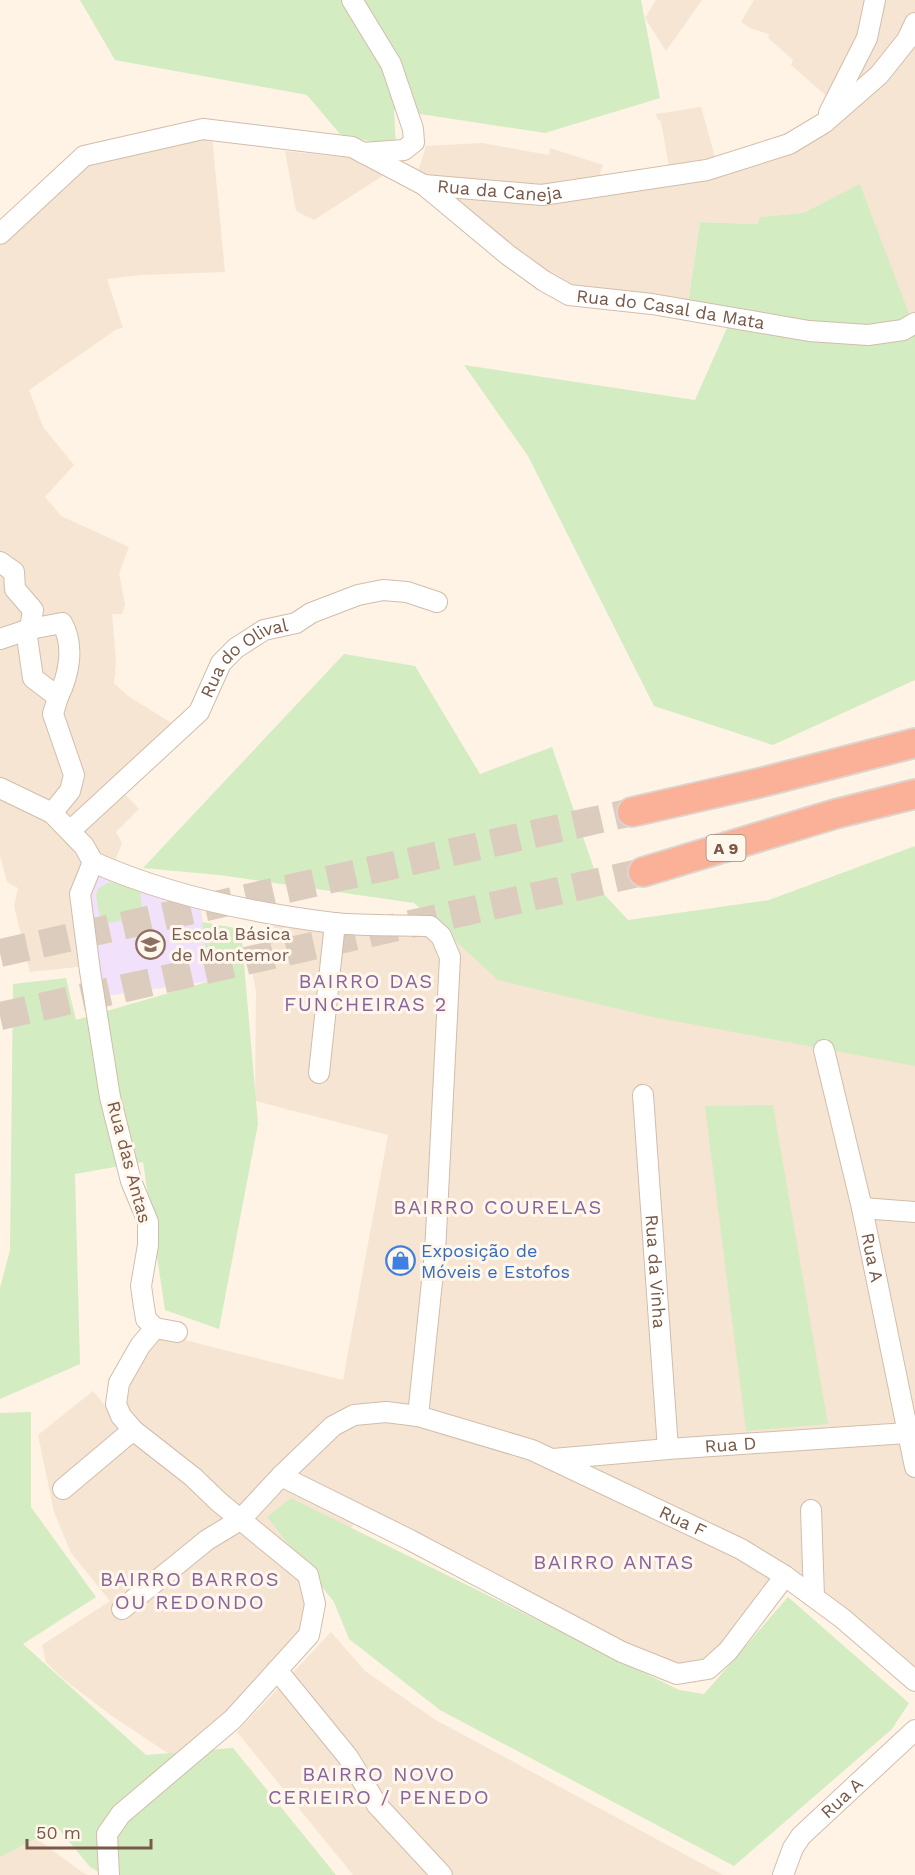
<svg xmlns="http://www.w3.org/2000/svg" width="915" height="1875" font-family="'Work Sans',sans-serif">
  <rect width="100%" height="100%" fill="#fef3e4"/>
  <!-- residential -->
  <path fill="#f6e5d2" d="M656,0H702L666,51L645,18Z
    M754,0H915V317L911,320L860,184L803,213L760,217L759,224L700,222L688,304L568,288L419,194L384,175L314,220L296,211L285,151L342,157L384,158L418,172L426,146L482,143L549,155L550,148L603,165L600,173L602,179L669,168L661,121L658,120L656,114L701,107L715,157L761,146L815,118L831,100L791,65L793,60L768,38L769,34L750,28L741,22Z
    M212,137L225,272L141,275L107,279L123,328L117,329L29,390L43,427L74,465L45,497L61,516L129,547L119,573L125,604L122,614H112L116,662L114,683L128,696L178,727L114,783L139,809L116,832L122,843L115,861L205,892L200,903L210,975L105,996L96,965L30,972L14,906L18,888L7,882L0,856V242L83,162L148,147Z
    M277,921L446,929L915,1046V1668L804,1581L591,1470L593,1447L570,1449L543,1447L763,1567L787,1588L721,1667L695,1683L662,1674L356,1522L304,1579L310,1604L306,1630L255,1686L178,1760L112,1716L62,1678L46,1662L42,1645L110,1601L71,1553L54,1512L38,1435L93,1391L122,1426L123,1386L152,1341L173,1337L343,1380L388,1135L255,1101L256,991L251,967Z
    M331,1632L365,1671L434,1719L723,1875H353L237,1732Z
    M37,1839L82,1872L88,1875H0V1857Z"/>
  <!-- education -->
  <path fill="#f1e1fa" d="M102,875L200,903L210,981L105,996L102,995L87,893L96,878Z"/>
  <!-- green -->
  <path fill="#d4ecc2" d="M80,0H641L660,98L545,133L394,110L396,148L340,134L307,95L115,60Z
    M860,184L911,319L915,317V680L773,745L654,706L528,456L464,365L695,400L734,312L688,304L700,222L758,224L760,217L803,213Z
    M344,654L415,666L480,774L552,747L602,892L628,920L769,900L915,846V1066L648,1016L498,980L414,903L219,875L143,868Z
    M109,882L132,886L140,892L143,917L101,924L96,896L98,889Z
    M202,922L241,929L258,1124L219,1329L165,1310L143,1162L75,1174L80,1364L0,1399V1288L10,1250L13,984L66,978L76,1020L210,981Z
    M773,1105L828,1424L746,1431L705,1106Z
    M31,1412V1507L96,1597L23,1644L146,1755L233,1748L336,1875H104L90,1867L58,1828L0,1857V1413Z
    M291,1498L679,1690L704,1694L788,1597L909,1703L892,1729L734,1866L440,1710L349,1639L334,1602L267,1517Z"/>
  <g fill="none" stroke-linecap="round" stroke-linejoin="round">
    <!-- highway-tunnel -->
    <path stroke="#dcccbd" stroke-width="28" stroke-dasharray="28 14" stroke-linecap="butt" d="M0,953L632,812
      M0,1016L643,872"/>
    <defs>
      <g id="minor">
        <path d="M352,0L391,64L413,129L414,142L404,150L363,153"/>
        <path d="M829,113L867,38L875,0"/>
        <path id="s1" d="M424,185L508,255L544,281L569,295L652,304L809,331L868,335L903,330L915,323"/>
        <path id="s2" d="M0,234L84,156L203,129L352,147L424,185L542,195L707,170L789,144L824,123L879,75L907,40L915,23"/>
        <path d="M0,562L14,572L15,589L33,610L30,629L27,637L33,678L58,697L53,714L74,775L70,791L52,813"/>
        <path d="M0,639L30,629L62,623C75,646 69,675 58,697"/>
        <path d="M0,788L52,813L84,846L93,862"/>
        <path id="s3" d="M70,831L199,712L221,663L236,648L264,630L296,623L311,613L358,595L383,590L407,592L437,602"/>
        <path d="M93,862C167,895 253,913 334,923C365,926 398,925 430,926L441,936L450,957L435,1253L418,1416"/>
        <path d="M93,862L80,894L90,971L110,1097L131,1181L148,1222V1245L141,1286L144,1307L146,1319L155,1328L177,1332"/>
        <path id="s4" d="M824,1050L862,1208L915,1467"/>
        <path d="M319,1073L335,923"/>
        <path id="s5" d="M643,1095L668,1449"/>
        <path d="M862,1208L915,1212"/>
        <path id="s6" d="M553,1459L668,1449L907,1433"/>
        <path id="s7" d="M281,1476L333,1426L354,1415L386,1412L418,1416L532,1450L741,1549L785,1576L842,1618L915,1681"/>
        <path d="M63,1489L133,1430"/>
        <path d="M811,1510L814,1597"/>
        <path d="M122,1609L207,1540L240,1520L281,1476L410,1540L622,1652L677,1674L708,1669L728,1651L785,1576"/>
        <path d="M277,1670L348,1757L377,1805L442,1875"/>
        <path d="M109,1875L107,1834L121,1814L233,1719L309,1635L315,1604L308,1575L219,1502L193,1477L133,1430L121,1416L116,1404L119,1383L140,1346L155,1328"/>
        <path id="s8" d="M783,1875L793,1848L801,1836L915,1730"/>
      </g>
      <path id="highway" d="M632,812L763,782L915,743
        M643,872L835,814L915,794"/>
    </defs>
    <!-- minor casing -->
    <use href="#minor" stroke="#d2bdac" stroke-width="22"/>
    <!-- highway casing -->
    <use href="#highway" stroke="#dcd4cf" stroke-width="32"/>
    <!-- minor -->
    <use href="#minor" stroke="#fff" stroke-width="20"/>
    <!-- highway -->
    <use href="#highway" stroke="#fbb098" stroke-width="28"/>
  </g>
  <!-- icons -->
  <defs>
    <symbol id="school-ring" viewBox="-11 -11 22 22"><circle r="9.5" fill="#fff7ec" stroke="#8d6e63" stroke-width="1.5"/><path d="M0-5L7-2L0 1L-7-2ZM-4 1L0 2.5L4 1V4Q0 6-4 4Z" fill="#8d6e63"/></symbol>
    <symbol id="shop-ring" viewBox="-11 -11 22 22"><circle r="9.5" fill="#fff7ec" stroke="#3f7fe0" stroke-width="1.5"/><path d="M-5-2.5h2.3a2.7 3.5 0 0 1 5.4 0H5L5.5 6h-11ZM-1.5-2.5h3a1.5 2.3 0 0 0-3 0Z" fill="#3f7fe0"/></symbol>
  </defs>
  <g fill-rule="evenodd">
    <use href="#school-ring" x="134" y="928" width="33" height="33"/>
    <use href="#shop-ring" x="384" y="1244" width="33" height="33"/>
  </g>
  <g text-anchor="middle" stroke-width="6" stroke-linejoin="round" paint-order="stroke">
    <!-- shield labels -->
    <rect fill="#fff7ec" stroke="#a08879" stroke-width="1.5" x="706.5" y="835" width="39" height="26" rx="4.5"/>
    <g font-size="16" font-weight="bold" fill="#785848">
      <text x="726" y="854">A 9</text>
    </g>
    <!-- street labels -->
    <g font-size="18" fill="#785848" stroke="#fff7ec">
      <text dy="6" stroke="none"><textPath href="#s2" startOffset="544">Rua da Caneja</textPath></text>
      <text dy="6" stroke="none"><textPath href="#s1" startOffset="285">Rua do Casal da Mata</textPath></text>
      <text dy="6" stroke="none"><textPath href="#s3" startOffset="250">Rua do Olival</textPath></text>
      <text transform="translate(129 1162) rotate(75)" y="6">Rua das Antas</text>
      <text dy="6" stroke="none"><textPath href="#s4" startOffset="213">Rua A</textPath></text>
      <text dy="6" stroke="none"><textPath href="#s5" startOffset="177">Rua da Vinha</textPath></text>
      <text dy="6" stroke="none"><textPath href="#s6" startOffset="178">Rua D</textPath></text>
      <text dy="6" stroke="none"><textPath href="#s7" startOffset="446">Rua F</textPath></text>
      <text dy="6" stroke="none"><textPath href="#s8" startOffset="99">Rua A</textPath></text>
    </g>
    <!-- education labels -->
    <g font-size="18" fill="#785e54" stroke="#fff7ec" text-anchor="start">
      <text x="171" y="940">Escola Básica<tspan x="171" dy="21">de Montemor</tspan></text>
    </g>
    <!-- shop labels -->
    <g font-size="18" fill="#366cbe" stroke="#fff7ec" text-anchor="start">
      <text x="421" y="1257">Exposição de<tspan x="421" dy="21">Móveis e Estofos</tspan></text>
    </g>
    <!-- neighbourhood labels -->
    <g font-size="20" letter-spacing="1.5" fill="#88639c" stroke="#fff7ec">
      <text x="366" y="988">BAIRRO DAS<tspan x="366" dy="23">FUNCHEIRAS 2</tspan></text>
      <text x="498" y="1214">BAIRRO COURELAS</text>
      <text x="614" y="1569">BAIRRO ANTAS</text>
      <text x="190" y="1586">BAIRRO BARROS<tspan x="190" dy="23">OU REDONDO</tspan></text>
      <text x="379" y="1781">BAIRRO NOVO<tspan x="379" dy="23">CERIEIRO / PENEDO</tspan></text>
    </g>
  </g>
  <!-- scale -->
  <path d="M27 1839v9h124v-9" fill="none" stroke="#785848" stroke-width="3"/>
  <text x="36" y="1839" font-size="18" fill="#785848" stroke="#fff7ec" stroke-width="4.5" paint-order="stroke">50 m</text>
</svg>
